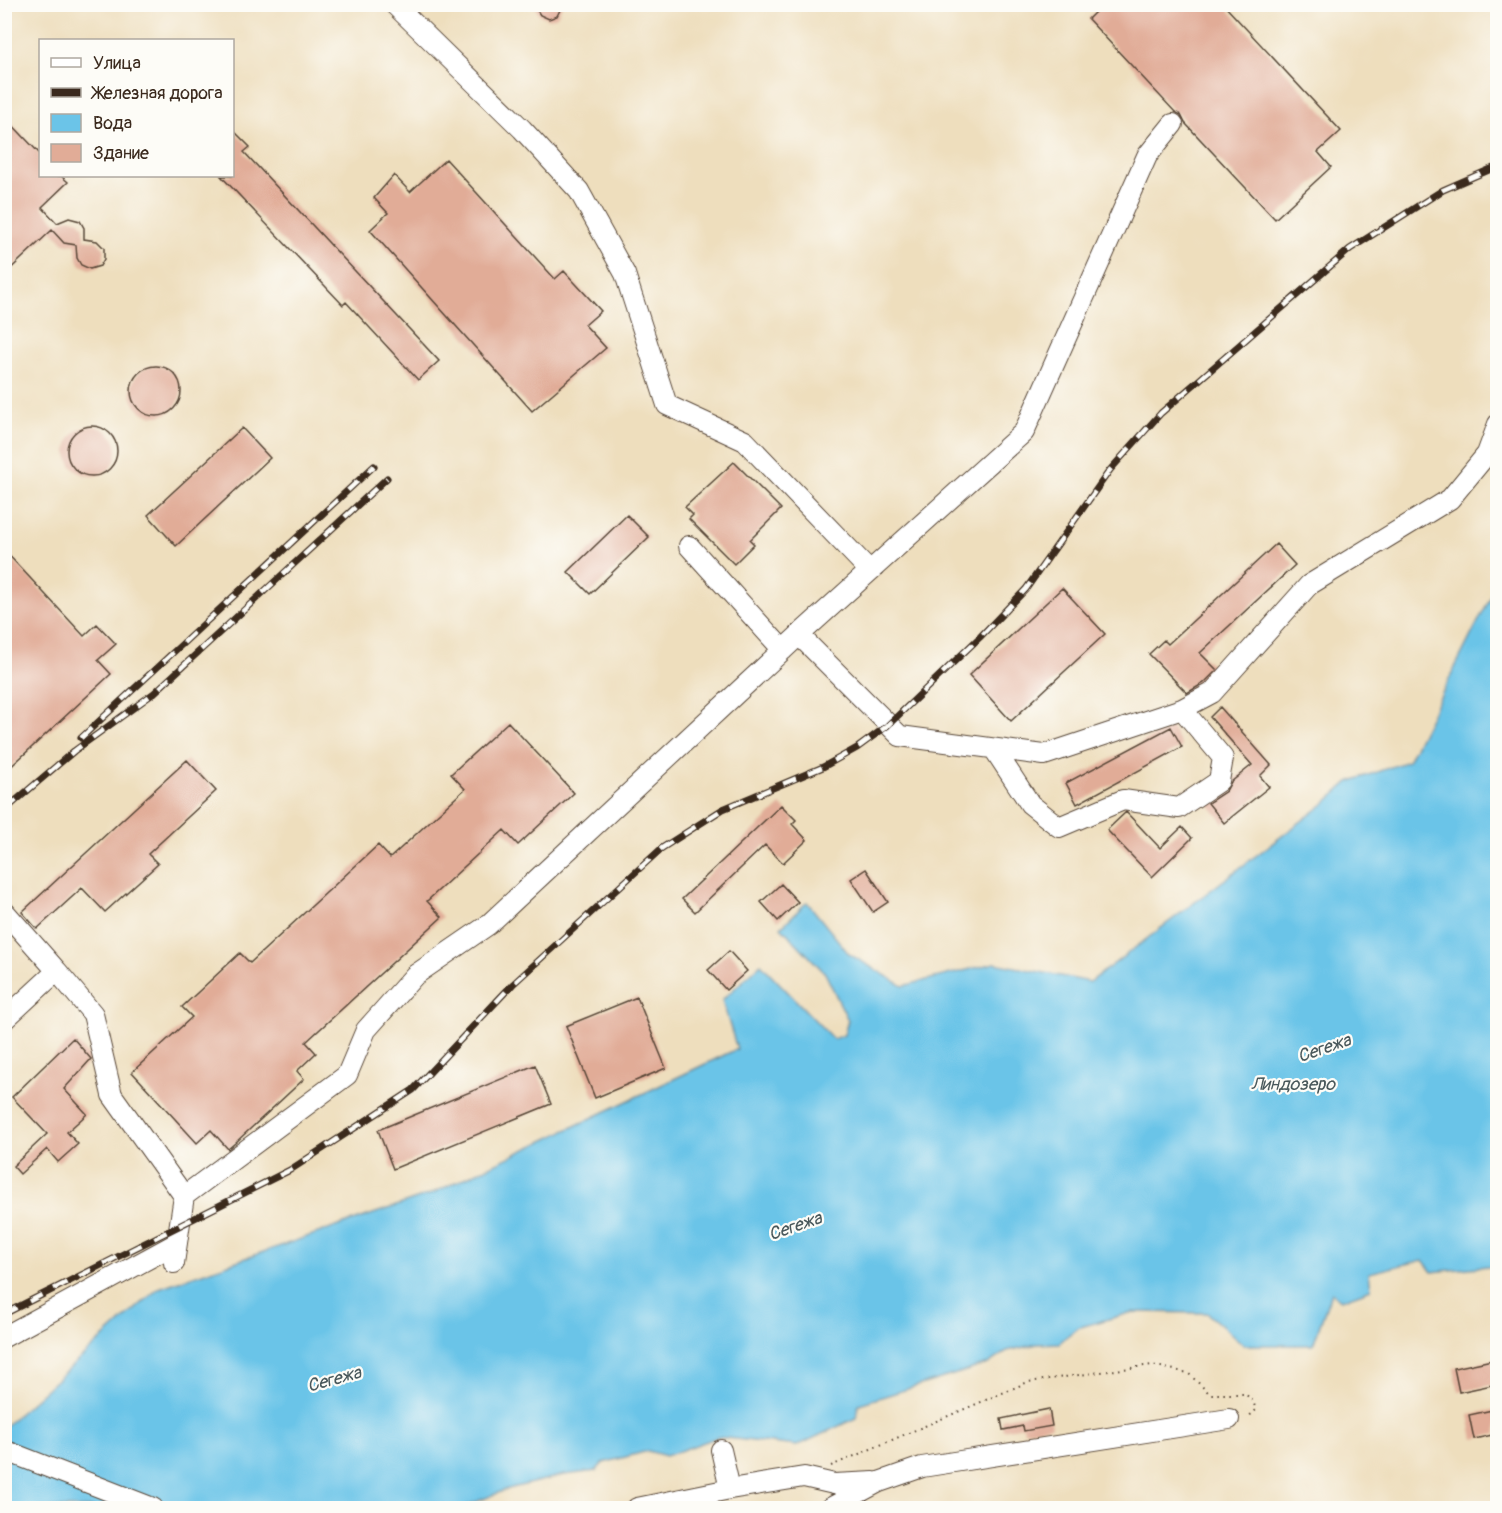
<svg xmlns="http://www.w3.org/2000/svg" width="1502" height="1513" font-family="Pangolin,sans-serif">
  <rect width="100%" height="100%" fill="#fdfcf7"/>
  <filter id="ink" filterUnits="userSpaceOnUse"><feTurbulence type="fractalNoise" baseFrequency=".0167" numOctaves="2"/><feDisplacementMap in="SourceGraphic" scale="12" xChannelSelector="R" yChannelSelector="G"/><feConvolveMatrix kernelMatrix="1 2 1 2 8 2 1 2 1" color-interpolation-filters="sRGB"/></filter>
  <filter id="wash" filterUnits="userSpaceOnUse"><feTurbulence type="fractalNoise" baseFrequency=".008" numOctaves="4" result="noise"/><feDisplacementMap in="SourceGraphic" scale="24" xChannelSelector="R" yChannelSelector="G"/><feGaussianBlur stdDeviation="1.35" result="paint"/><feColorMatrix in="noise" values="0 0 0 0 0 0 0 0 0 0 0 0 0 0 0 0 0 1.4 0 .05"/><feComposite in="paint" operator="in"/></filter>
  <g filter="url(#wash)">
    <rect width="100%" height="100%" fill="#eedebd"/>
    <!-- water -->
    <path fill="#6bc4e8" stroke="#537783" stroke-width="1.5" d="M1497,588V1265L1432,1272L1423,1260L1369,1273L1371,1289L1341,1300L1331,1293L1313,1345H1244L1207,1313L1133,1312L1077,1328L1059,1343L1037,1344L1007,1351L988,1364L859,1404L856,1418L797,1446L718,1437L666,1456L648,1451L603,1463L596,1471L564,1475L508,1489L461,1508H5L4,1427L159,1288L431,1194L737,1049L722,1000L761,964L833,1039L844,1035L848,1020L825,973L781,927L807,902L849,954L903,986L995,963L1090,982L1324,804L1349,782L1408,761L1494,590Z"/>
    <g id="blocks">
      <!-- building -->
      <path fill="#e1ac97" d="M533,4H563L557,16L549,19L540,15Z
        M1103,4H1223L1341,131L1318,152L1331,167L1275,219L1185,123L1181,115L1175,112L1088,19Z
        M4,116L40,154V176H61L68,182L42,207L57,223L69,218L80,221L84,228V239L97,241L104,248V259L100,266L90,269L81,265L77,258L76,245L64,243L52,230L4,275Z
        M232,129L250,147L244,152L439,361L418,380L346,302L343,305L221,176H232Z
        M446,159L555,279L564,271L601,311L585,325L606,348L532,411L370,230L388,213L374,198L394,175L410,192Z
        M131 391a25 25 0 1 1 50 0a25 25 0 1 1-50 0Z
        M67 451a25 25 0 1 1 50 0a25 25 0 1 1-50 0Z
        M242,428L270,458L176,546L148,515Z
        M734,462L781,509L750,540L754,544L734,564L689,519L693,515L685,507Z
        M627,515L649,537L590,594L568,572Z
        M1276,544L1295,565L1200,653L1217,670L1204,683L1187,693L1149,654L1164,640L1168,644Z
        M4,550L84,636L97,624L116,644L98,660L111,674L4,773Z
        M1062,588L1105,634L1011,721L969,675Z
        M1220,707L1271,765L1260,776L1269,787L1224,823L1208,803L1226,791L1231,782L1252,765L1210,717Z
        M508,722L574,793L518,845L504,830L427,901L442,917L306,1042L316,1053L297,1071L304,1079L235,1143L228,1149L211,1130L197,1143L132,1072L192,1017L182,1007L240,953L250,963L378,845L390,858L465,789L451,774Z
        M1171,727L1182,747L1077,804L1066,783Z
        M187,760L216,791L148,854L158,864L105,912L82,888L37,929L22,912Z
        M781,805L796,820L792,824L807,840L783,863L765,845L695,912L682,899Z
        M1126,812L1160,848L1182,827L1192,838L1152,877L1107,830Z
        M866,869L888,902L873,912L851,879Z
        M781,884L798,902L778,921L761,902Z
        M729,951L747,971L726,990L708,970Z
        M637,997L666,1068L595,1098L566,1026Z
        M73,1038L91,1059L64,1089L87,1114L67,1132L78,1144L58,1162L47,1149L20,1174L13,1166L47,1134L12,1097Z
        M535,1065L551,1104L393,1169L378,1130Z
        M1497,1359V1384L1459,1392L1454,1368Z
        M1049,1409L1052,1426L1024,1431L1023,1426L1003,1430L1001,1419Z
        M1497,1409V1434L1474,1439L1469,1415Z"/>
    </g>
  </g>
  <g filter="url(#ink)">
    <use href="#blocks" fill-opacity="0" stroke="#564536" stroke-width="1.5"/>
    <g fill="none" stroke-linecap="round" stroke-linejoin="round">
      <defs>
        <path id="minor" d="M394,4L522,129L579,191L625,274L667,405L745,441L870,571
          M1173,124L1147,156L1024,432L799,635L900,736L1044,755L1182,709L1212,693L1309,585L1450,499L1487,454L1498,424
          M689,546L783,650
          M994,749L1030,804L1059,827L1123,800L1179,808L1219,781L1223,758L1182,709
          M4,911L57,971L4,1020
          M57,971L93,1014L112,1095L184,1196
          M174,1263L184,1196L347,1075L366,1030L415,975L488,925L799,635
          M4,1337L177,1243
          M4,1450L153,1508
          M721,1450L730,1489
          M637,1508L730,1489L804,1477L834,1484L874,1482
          M830,1508L879,1482L922,1467L1229,1419"/>
      </defs>
      <!-- minor casing -->
      <use href="#minor" stroke="#564536" stroke-width="22"/>
      <!-- path -->
      <path stroke="#564536" stroke-width="2" stroke-dasharray="1.5 4.5" stroke-linecap="butt" d="M831,1466L1028,1382L1152,1365L1188,1373L1210,1394H1245L1253,1401L1256,1410L1247,1418"/>
      <!-- minor -->
      <use href="#minor" stroke="#fff" stroke-width="20"/>
      <defs>
        <path id="rail" d="M81,738L374,466
          M6,809L74,751L154,693L387,478
          M4,1314L290,1170L413,1090L513,984L662,848L723,809L823,767L857,748L887,726L980,637L1026,589L1110,470L1161,413L1350,249L1443,190L1498,166"/>
      </defs>
      <!-- rail casing -->
      <use href="#rail" stroke="#3b2a1e" stroke-width="7"/>
      <!-- rail -->
      <use href="#rail" stroke="#fdfcf7" stroke-width="4.5" stroke-dasharray="14" stroke-linecap="butt"/>
    </g>
  </g>
  <g text-anchor="middle" stroke-width="4.5" stroke-linejoin="round" paint-order="stroke">
    <!-- water labels -->
    <g font-size="18" font-style="italic" fill="#49585b" stroke="#fdfcf7">
      <text transform="translate(1324 1048) rotate(-19)" y="6">Сегежа</text>
      <text x="1293" y="1090">Линдозеро</text>
      <text transform="translate(795 1226) rotate(-19)" y="6">Сегежа</text>
      <text transform="translate(334 1379) rotate(-15)" y="6">Сегежа</text>
    </g>
  </g>
  <!-- margin -->
  <rect width="1502" height="1513" fill="none" stroke="#fdfcf7" stroke-width="24"/>
  <!-- legend -->
  <rect x="39" y="39" width="195" height="138" fill="#fdfcf7" stroke="#afa8a0" stroke-width="1.5"/>
  <rect x="51" y="58" width="30" height="9" fill="#ffffff" stroke="#afa8a0" stroke-width="1.5"/>
  <text x="93" y="69" font-size="18" fill="#3b2a1e">Улица</text>
  <rect x="51" y="88" width="30" height="9" fill="#3b2a1e" stroke="#afa8a0" stroke-width="1.5"/>
  <text x="93" y="99" font-size="18" fill="#3b2a1e">Железная дорога</text>
  <rect x="51" y="114" width="30" height="18" fill="#6bc4e8" stroke="#afa8a0" stroke-width="1.5"/>
  <text x="93" y="129" font-size="18" fill="#3b2a1e">Вода</text>
  <rect x="51" y="144" width="30" height="18" fill="#e1ac97" stroke="#afa8a0" stroke-width="1.5"/>
  <text x="93" y="159" font-size="18" fill="#3b2a1e">Здание</text>
</svg>
